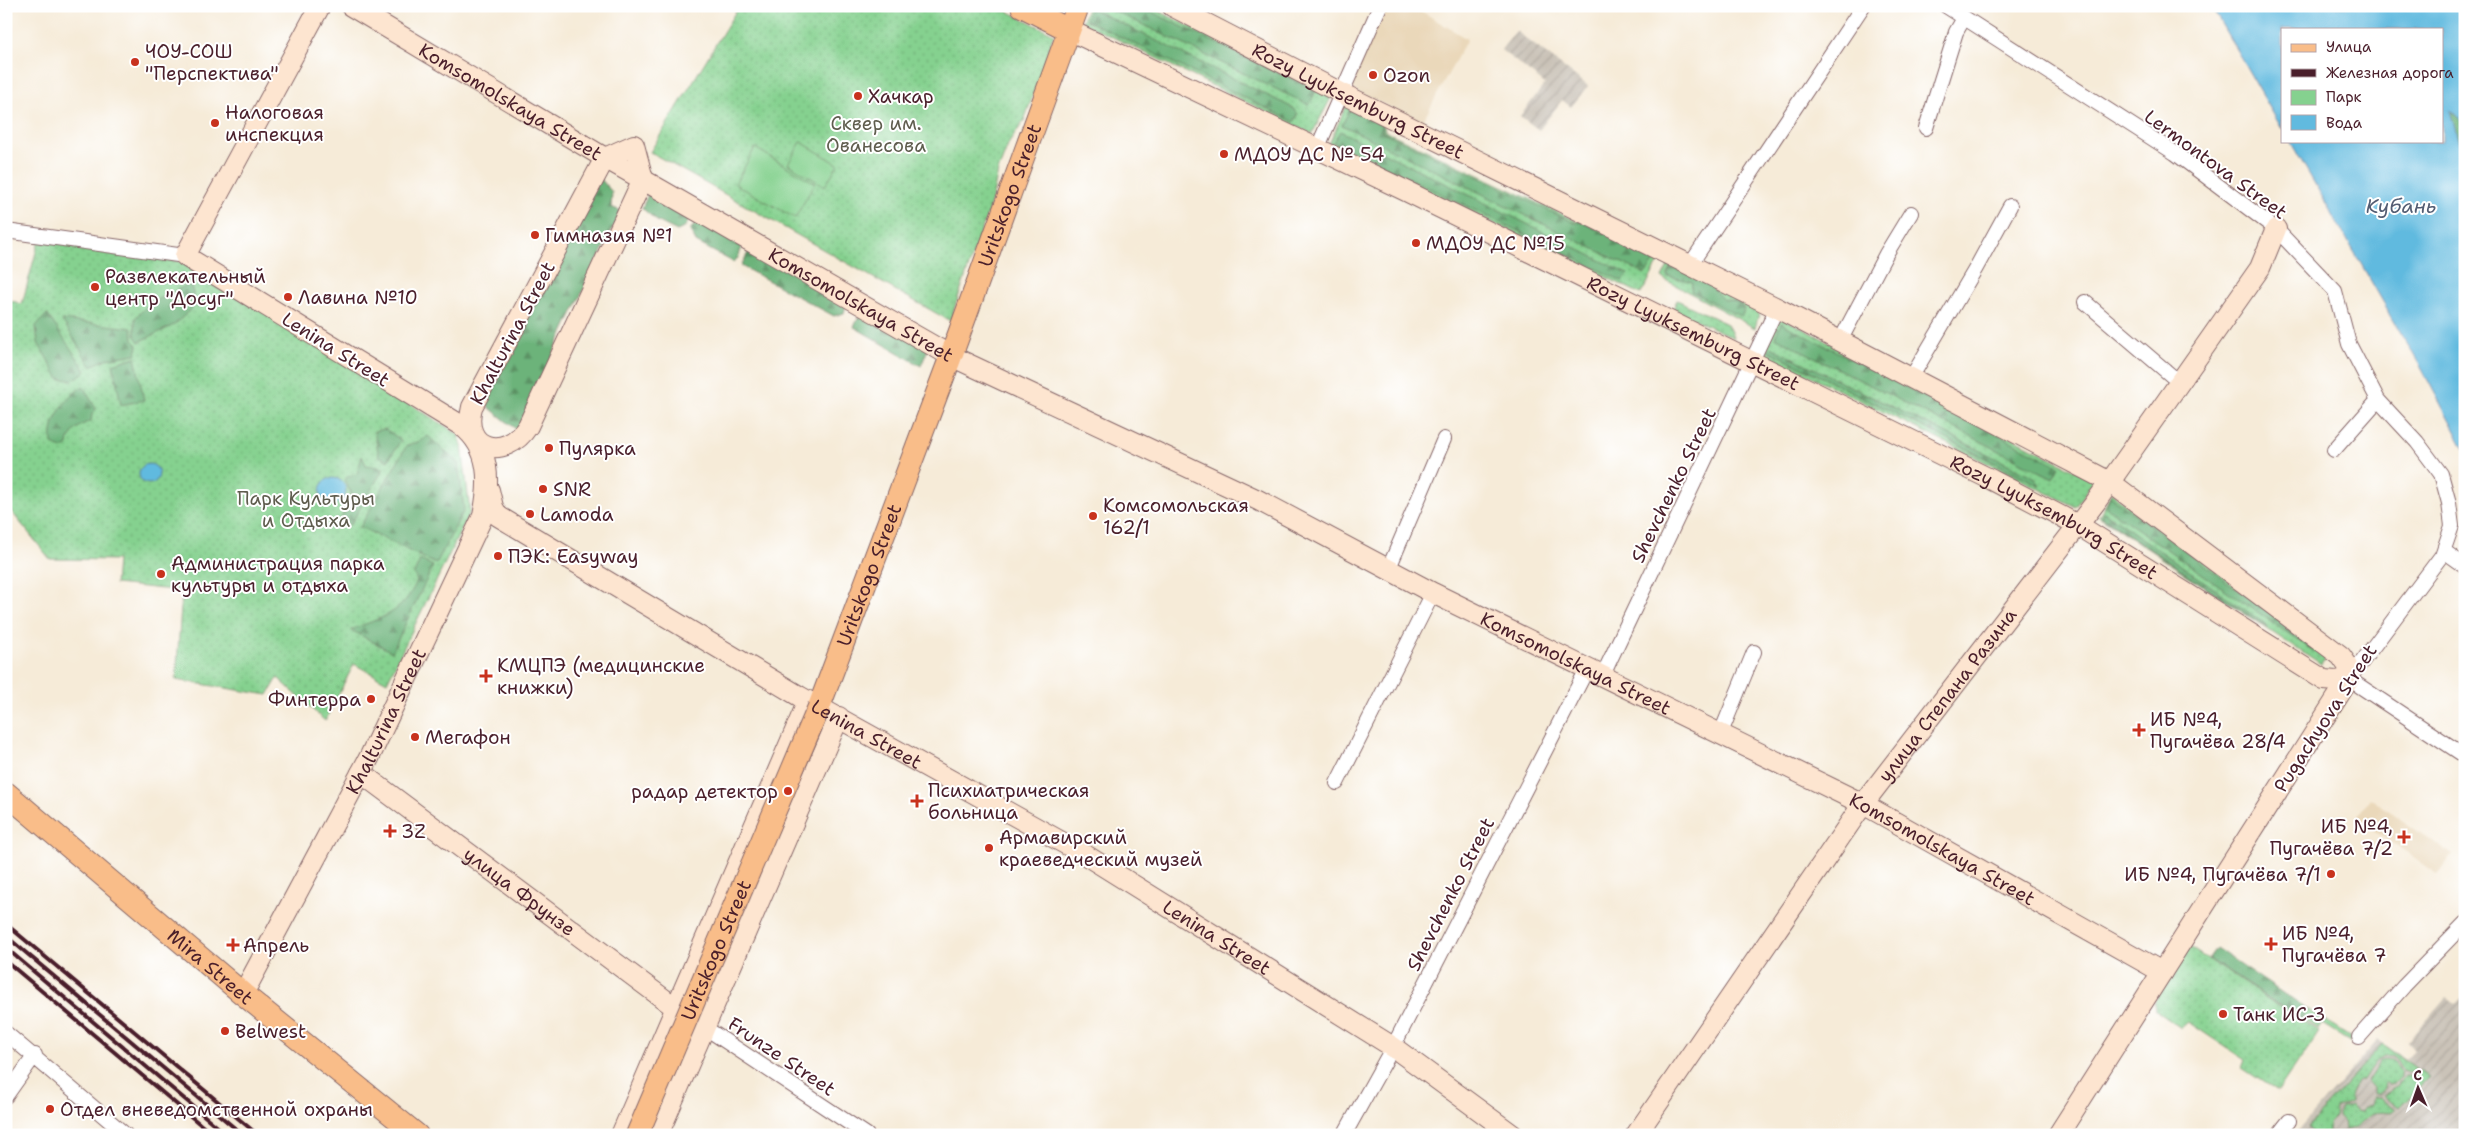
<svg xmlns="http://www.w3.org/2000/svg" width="2471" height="1141" font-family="'Shantell Sans',sans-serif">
  <defs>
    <pattern id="industrial-furrows" width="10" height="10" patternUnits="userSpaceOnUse" patternTransform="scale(1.25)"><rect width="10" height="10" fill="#cac3b8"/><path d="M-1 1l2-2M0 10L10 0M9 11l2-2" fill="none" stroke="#afa79e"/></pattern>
    <pattern id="green-dots" width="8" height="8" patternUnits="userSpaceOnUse" patternTransform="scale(1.25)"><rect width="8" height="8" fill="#85d18f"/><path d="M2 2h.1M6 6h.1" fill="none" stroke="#74b37c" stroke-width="1.8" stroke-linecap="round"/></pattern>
    <pattern id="forest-firs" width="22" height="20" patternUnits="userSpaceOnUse" patternTransform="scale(1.25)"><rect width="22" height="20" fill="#6cb37a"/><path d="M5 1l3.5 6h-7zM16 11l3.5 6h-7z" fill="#5b9164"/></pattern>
  </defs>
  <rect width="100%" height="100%" fill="#fff"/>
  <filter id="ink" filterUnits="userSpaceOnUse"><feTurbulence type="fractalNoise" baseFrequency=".02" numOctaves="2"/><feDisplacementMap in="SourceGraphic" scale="10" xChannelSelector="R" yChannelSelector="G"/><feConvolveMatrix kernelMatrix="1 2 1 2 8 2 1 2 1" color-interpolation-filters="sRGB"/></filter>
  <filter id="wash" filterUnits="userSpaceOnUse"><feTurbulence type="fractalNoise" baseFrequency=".0096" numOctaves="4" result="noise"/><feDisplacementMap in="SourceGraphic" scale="20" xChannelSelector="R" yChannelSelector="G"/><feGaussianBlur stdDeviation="1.12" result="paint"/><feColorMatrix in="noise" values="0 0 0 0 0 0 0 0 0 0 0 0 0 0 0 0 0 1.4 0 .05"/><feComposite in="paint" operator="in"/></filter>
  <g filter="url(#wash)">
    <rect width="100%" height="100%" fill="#f6ebd8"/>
    <!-- built -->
    <path fill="#ead8ba" d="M1380,6H1413L1467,39L1422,123L1346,86Z
      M2370,798L2452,855L2438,875L2356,818Z"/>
    <!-- industrial -->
    <path fill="url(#industrial-furrows)" d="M1516,31L1588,86L1571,107L1562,100L1539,130L1520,116L1545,84L1501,50Z
      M2465,994V1135H2294L2378,1040L2394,1054L2397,1053L2405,1059L2414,1050L2407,1042L2446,997L2456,1004Z"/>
    <!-- green -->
    <path fill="url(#green-dots)" stroke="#68785d" d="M739,6H997L1054,34L1024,121L1009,143L998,171L992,200L950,321L650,152Z
      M1088,6H1148L1332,96L1312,134L1082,22Z
      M1347,104L1383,122L1385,131L1577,221L1585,219L1662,257L1641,294L1329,144Z
      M39,241L153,253L186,264L458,434L462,445L470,512L387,682L354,664L325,721L278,678L268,695L176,680L182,591L115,584L117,560L50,559L6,505V299L22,304Z
      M1670,262L1756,304L1759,314L1755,328L1662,278Z
      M1677,300L1727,324L1734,338L1673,309Z
      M1779,316L2094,480L2076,507L1764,353Z
      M2111,493L2328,651L2321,665L2099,516Z
      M2189,947L2318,1032L2278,1092L2242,1068L2245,1060L2188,1022L2181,1028L2155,1010L2154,1002Z
      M2307,1009L2356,1040L2353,1043L2322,1024L2318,1030L2301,1019Z
      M2382,1044L2416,1068L2409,1073L2403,1071L2394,1056C2377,1053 2372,1067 2363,1080C2354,1082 2349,1093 2350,1102L2336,1109L2335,1117L2328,1124V1135H2317L2308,1127Z
      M2386,1059L2393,1060L2401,1072V1078L2395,1084L2390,1085L2386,1082L2385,1089L2378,1095H2373V1088L2367,1081L2380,1060Z
      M2420,1070L2429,1077L2398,1108L2382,1096L2397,1087L2405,1076H2412Z
      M2372,1098H2378L2395,1110L2391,1113C2367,1111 2371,1114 2356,1128L2345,1130L2344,1123L2338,1117L2342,1108L2351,1105L2355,1110L2361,1111L2362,1107L2370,1105Z"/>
    <!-- forest -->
    <path fill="url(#forest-firs)" stroke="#5b6952" d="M1104,6H1139L1316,91L1309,105Z
      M1090,8L1293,108L1298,114L1294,122L1086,20Z
      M1350,109L1382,125L1383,132L1575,223L1581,222L1657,259L1645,274L1342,125Z
      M2449,109L2465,124V166Z
      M1340,131L1628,274L1622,281L1333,142Z
      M600,178L612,192L611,207L621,211L517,430L481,401Z
      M650,190L689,216C688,225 685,228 677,231L657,221L642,208Z
      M698,220L742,247L738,258L733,262L696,242L690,230Z
      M751,247L846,305L844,313L834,316L741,266Z
      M1671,268L1681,270L1710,285L1722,299L1740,303L1744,309L1742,316L1733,313L1691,291L1692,282L1667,276Z
      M191,283L195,306L174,325L139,342L135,336V318L149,304Z
      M862,310L928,349L921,366L854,327Z
      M47,314L86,371L73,380L59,379L38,343L36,326Z
      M62,320L132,328L133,340L138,345L136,354L106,359L91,366Z
      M1781,323L2059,466L2053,478L1775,337Z
      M1771,347L2034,477L2041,486L1768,350Z
      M135,357L144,400L121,405L113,364Z
      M83,386L96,409L92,414L91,421C81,424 68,433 68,445L62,449L52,444C49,420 64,400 83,386Z
      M385,429L401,440L388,461L379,456L374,431Z
      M428,436L458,463L464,510L436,564L360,527L407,445L419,442Z
      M362,456L366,465L384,468L350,525L343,522L341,517L347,509L345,507L351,493L344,480L349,476L357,474Z
      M2110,496L2317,647L2315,652L2106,507Z
      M2104,512L2264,623L2268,628L2101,516Z
      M420,560L433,566L392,652L351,630C383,616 401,616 417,581L414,574Z
      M2216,948L2306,1009L2300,1019L2208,959Z"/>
    <!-- pitch -->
    <path fill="#85d18f" stroke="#68785d" d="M801,142L838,164L825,186L788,164Z
      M755,148L815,183L795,218L735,184Z"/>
    <!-- water -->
    <path fill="#61badf" stroke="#566c85" d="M2211,6H2465V124L2450,110L2465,166V450L2423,371L2290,141H2442V29H2282V129Z
      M139 474a10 10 0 1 1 20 0a10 10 0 1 1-20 0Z
      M320 491a13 13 0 1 1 26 0a13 13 0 1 1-26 0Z"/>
  </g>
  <g filter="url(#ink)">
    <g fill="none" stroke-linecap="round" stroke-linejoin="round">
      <defs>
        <path id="street" d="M1946,6L2175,153L2276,229L2335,291L2349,344L2378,400L2417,442L2441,474L2449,503L2452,526L2442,555L2349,679L2465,756
          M1926,128L1956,32L1964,18
          M1317,149L1380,6
          M6,231L185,256
          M1690,265L1863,6
          M2085,302L2180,383
          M1840,341L1886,254L1911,213
          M1911,378L1976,268L2010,206
          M2334,450L2378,400
          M2444,551L2465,566
          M1388,570L1444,439
          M1602,677L1777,308
          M1720,735L1754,652
          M1337,783L1433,593
          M698,1023L867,1135
          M6,1033L126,1135
          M2359,1037L2404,986L2465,923
          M6,1096L35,1055
          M1344,1135L1393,1047L1587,669
          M2278,1135L2289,1121"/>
        <g id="secondary">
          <path id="s1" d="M351,6L605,158L951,356L1258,500L1433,593L1863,804L2162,972"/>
          <path id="s2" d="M1172,6L1343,94L1777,308L2110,482L2341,656L2348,666L2349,679"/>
          <path id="s3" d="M1069,30L1404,190L1992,480L2078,525L2324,680L2336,681L2349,679"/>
          <path d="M634,145L643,179L528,426C505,462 461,450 472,407L605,158Z"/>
          <path id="s4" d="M489,490L493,507L498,516L799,696L1087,856L1393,1047L1513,1135"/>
          <path id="s5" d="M361,773L676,1008"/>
          <path id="s6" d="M243,994L369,758L483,516C490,482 491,449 462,426L185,256L320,6"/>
          <path d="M621,1135L808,701"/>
          <path d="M658,1135L839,717"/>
          <path id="s7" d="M1636,1135L1863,804L2095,503L2260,268L2276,229"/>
          <path d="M2058,1135L2349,679"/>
        </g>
        <g id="primary">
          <path d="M1022,6L1069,30"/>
          <path id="s8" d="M819,707L951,356L1078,6"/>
          <path id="s9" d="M6,793L243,994L417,1135"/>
        </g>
      </defs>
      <!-- street casing -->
      <use href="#street" stroke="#866668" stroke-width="16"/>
      <!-- secondary casing -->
      <use href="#secondary" stroke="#866668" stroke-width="22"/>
      <!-- primary casing -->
      <use href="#primary" stroke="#866668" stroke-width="24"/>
      <!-- street -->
      <use href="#street" stroke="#fff" stroke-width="14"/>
      <!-- secondary -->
      <use href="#secondary" stroke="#fde5d0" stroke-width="20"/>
      <!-- primary -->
      <use href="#primary" stroke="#f9bd89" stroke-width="22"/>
      <!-- rail -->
      <path stroke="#4a1f2b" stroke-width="4" d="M6,924L258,1135
        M6,936L243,1135
        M6,948L227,1135
        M6,961L213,1135"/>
      <defs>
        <g id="primary-bridge">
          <path id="s10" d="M637,1135L819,707"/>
        </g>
      </defs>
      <!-- primary-bridge casing -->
      <use href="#primary-bridge" stroke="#866668" stroke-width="24" stroke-linecap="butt"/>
      <!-- primary-bridge -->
      <use href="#primary-bridge" stroke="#f9bd89" stroke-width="22"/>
    </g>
  </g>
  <!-- markers -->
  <g fill="#c8321e" stroke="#fff" stroke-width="2">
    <circle cx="135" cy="62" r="5"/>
    <circle cx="1373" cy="75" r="5"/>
    <circle cx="858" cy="96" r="5"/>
    <circle cx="215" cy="123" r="5"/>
    <circle cx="1224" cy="154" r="5"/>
    <circle cx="535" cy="235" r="5"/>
    <circle cx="1416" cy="243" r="5"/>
    <circle cx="95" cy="287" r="5"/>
    <circle cx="288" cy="297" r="5"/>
    <circle cx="549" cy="448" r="5"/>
    <circle cx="543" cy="489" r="5"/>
    <circle cx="530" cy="514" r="5"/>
    <circle cx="1093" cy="516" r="5"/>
    <circle cx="498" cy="556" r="5"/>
    <circle cx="161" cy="574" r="5"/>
    <path d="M483.5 668.5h5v5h5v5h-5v5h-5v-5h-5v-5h5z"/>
    <circle cx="371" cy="699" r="5"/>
    <path d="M2136.5 722.5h5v5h5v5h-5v5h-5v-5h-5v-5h5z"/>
    <circle cx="415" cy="737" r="5"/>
    <circle cx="788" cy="791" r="5"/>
    <path d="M914.5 793.5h5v5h5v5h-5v5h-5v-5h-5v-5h5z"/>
    <path d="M387.5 823.5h5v5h5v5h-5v5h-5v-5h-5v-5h5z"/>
    <path d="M2401.5 829.5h5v5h5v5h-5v5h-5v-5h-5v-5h5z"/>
    <circle cx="989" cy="848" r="5"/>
    <circle cx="2331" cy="874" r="5"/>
    <path d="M2268.5 936.5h5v5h5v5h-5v5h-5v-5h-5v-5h5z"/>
    <path d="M230.5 937.5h5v5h5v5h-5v5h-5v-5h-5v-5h5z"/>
    <circle cx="2223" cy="1014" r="5"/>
    <circle cx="225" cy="1031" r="5"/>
    <circle cx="50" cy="1109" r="5"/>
  </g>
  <g text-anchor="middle" stroke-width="4" stroke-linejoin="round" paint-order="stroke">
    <!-- poi labels -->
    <g font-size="19" fill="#4a1f2b" stroke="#fff" text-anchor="start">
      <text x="145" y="58">ЧОУ-СОШ<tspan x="145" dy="22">"Перспектива"</tspan></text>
      <text x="1383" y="82">Ozon</text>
      <text x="868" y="103">Хачкар</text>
      <text x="225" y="119">Налоговая<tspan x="225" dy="22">инспекция</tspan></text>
      <text x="1234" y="161">МДОУ ДС № 54</text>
      <text x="545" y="242">Гимназия №1</text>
      <text x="1426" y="250">МДОУ ДС №15</text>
      <text x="105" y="283">Развлекательный<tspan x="105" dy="22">центр "Досуг"</tspan></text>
      <text x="298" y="304">Лавина №10</text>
      <text x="559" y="455">Пулярка</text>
      <text x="553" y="496">SNR</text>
      <text x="1103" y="512">Комсомольская<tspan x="1103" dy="22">162/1</tspan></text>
      <text x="540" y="521">Lamoda</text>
      <text x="508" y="563">ПЭК: Easyway</text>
      <text x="171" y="570">Администрация парка<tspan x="171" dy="22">культуры и отдыха</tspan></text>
      <text x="497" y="672">КМЦПЭ (медицинские<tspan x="497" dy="22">книжки)</tspan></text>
      <text x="361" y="706" text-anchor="end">Финтерра</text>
      <text x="2150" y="726">ИБ №4,<tspan x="2150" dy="22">Пугачёва 28/4</tspan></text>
      <text x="425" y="744">Мегафон</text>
      <text x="928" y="797">Психиатрическая<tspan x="928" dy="22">больница</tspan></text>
      <text x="778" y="798" text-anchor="end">радар детектор</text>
      <text x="2393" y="833" text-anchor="end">ИБ №4,<tspan x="2393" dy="22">Пугачёва 7/2</tspan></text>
      <text x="401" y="838">3Z</text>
      <text x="999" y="844">Армавирский<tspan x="999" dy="22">краеведческий музей</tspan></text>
      <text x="2321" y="881" text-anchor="end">ИБ №4, Пугачёва 7/1</text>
      <text x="2282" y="940">ИБ №4,<tspan x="2282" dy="22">Пугачёва 7</tspan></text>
      <text x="243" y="952">Апрель</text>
      <text x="2233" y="1021">Танк ИС-3</text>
      <text x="235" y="1038">Belwest</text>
      <text x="60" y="1116">Отдел вневедомственной охраны</text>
    </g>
    <!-- street labels -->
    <g font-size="19" fill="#4a1f2b" stroke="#fff">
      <text dy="7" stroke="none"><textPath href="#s2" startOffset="209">Rozy Lyuksemburg Street</textPath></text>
      <text dy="7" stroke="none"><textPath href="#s1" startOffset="186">Komsomolskaya Street</textPath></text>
      <text transform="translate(2216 164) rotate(36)" y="7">Lermontova Street</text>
      <text dy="7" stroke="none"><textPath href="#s8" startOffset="546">Uritskogo Street</textPath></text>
      <text dy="7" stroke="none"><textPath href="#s1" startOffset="591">Komsomolskaya Street</textPath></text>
      <text dy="7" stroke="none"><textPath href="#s3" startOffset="694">Rozy Lyuksemburg Street</textPath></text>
      <text transform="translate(512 333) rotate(-62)" y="7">Khalturina Street</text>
      <text transform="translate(336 349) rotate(32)" y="7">Lenina Street</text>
      <text transform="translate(1673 485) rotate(-64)" y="7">Shevchenko Street</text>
      <text dy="7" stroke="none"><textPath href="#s3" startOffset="1099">Rozy Lyuksemburg Street</textPath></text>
      <text dy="7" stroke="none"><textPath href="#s8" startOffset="141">Uritskogo Street</textPath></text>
      <text dy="7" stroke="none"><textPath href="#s1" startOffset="1391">Komsomolskaya Street</textPath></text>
      <text dy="7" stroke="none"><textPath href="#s7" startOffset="539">улица Степана Разина</textPath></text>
      <text transform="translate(2325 718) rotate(-57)" y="7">Pugachyova Street</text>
      <text dy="7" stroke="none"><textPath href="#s6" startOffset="308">Khalturina Street</textPath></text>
      <text dy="7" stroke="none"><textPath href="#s4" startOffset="456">Lenina Street</textPath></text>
      <text dy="7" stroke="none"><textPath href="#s1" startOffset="1802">Komsomolskaya Street</textPath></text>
      <text dy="7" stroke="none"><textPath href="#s5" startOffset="198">улица Фрунзе</textPath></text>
      <text transform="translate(1450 894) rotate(-63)" y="7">Shevchenko Street</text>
      <text dy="7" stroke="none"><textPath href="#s4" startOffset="861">Lenina Street</textPath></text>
      <text dy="7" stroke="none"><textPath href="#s10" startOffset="201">Uritskogo Street</textPath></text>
      <text dy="7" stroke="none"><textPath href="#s9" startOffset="268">Mira Street</textPath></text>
      <text transform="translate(782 1056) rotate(34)" y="7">Frunze Street</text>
    </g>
    <!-- park labels -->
    <g font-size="19" fill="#5f5d4e" stroke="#fff">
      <text x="876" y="130">Сквер им.<tspan x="876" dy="22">Ованесова</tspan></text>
      <text x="306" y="505">Парк Культуры<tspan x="306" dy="22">и Отдыха</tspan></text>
    </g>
    <!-- water labels -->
    <g font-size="20" font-style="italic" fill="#535d73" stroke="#fff">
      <text x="2401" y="213">Кубань</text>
    </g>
  </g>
  <!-- margin -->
  <rect width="2471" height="1141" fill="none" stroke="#fff" stroke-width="25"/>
  <!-- legend -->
  <rect x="2281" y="28" width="162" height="115" fill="#ffffff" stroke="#b7a5aa"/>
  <rect x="2291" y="44" width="25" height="8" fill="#f9bd89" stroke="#b7a5aa"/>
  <text x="2326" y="52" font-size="15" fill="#4a1f2b">Улица</text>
  <rect x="2291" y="69" width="25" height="8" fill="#4a1f2b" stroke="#b7a5aa"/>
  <text x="2326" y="78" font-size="15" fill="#4a1f2b">Железная дорога</text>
  <rect x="2291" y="90" width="25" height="15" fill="#85d18f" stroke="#b7a5aa"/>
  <text x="2326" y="102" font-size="15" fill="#4a1f2b">Парк</text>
  <rect x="2291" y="115" width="25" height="15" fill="#61badf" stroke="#b7a5aa"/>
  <text x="2326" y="128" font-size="15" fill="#4a1f2b">Вода</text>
  <!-- north arrow -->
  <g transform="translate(2418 1088) rotate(358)" stroke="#ffffff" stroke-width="4" paint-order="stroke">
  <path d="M0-4L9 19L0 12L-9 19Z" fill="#4a1f2b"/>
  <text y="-8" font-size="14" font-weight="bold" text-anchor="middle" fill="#4a1f2b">С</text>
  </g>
</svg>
